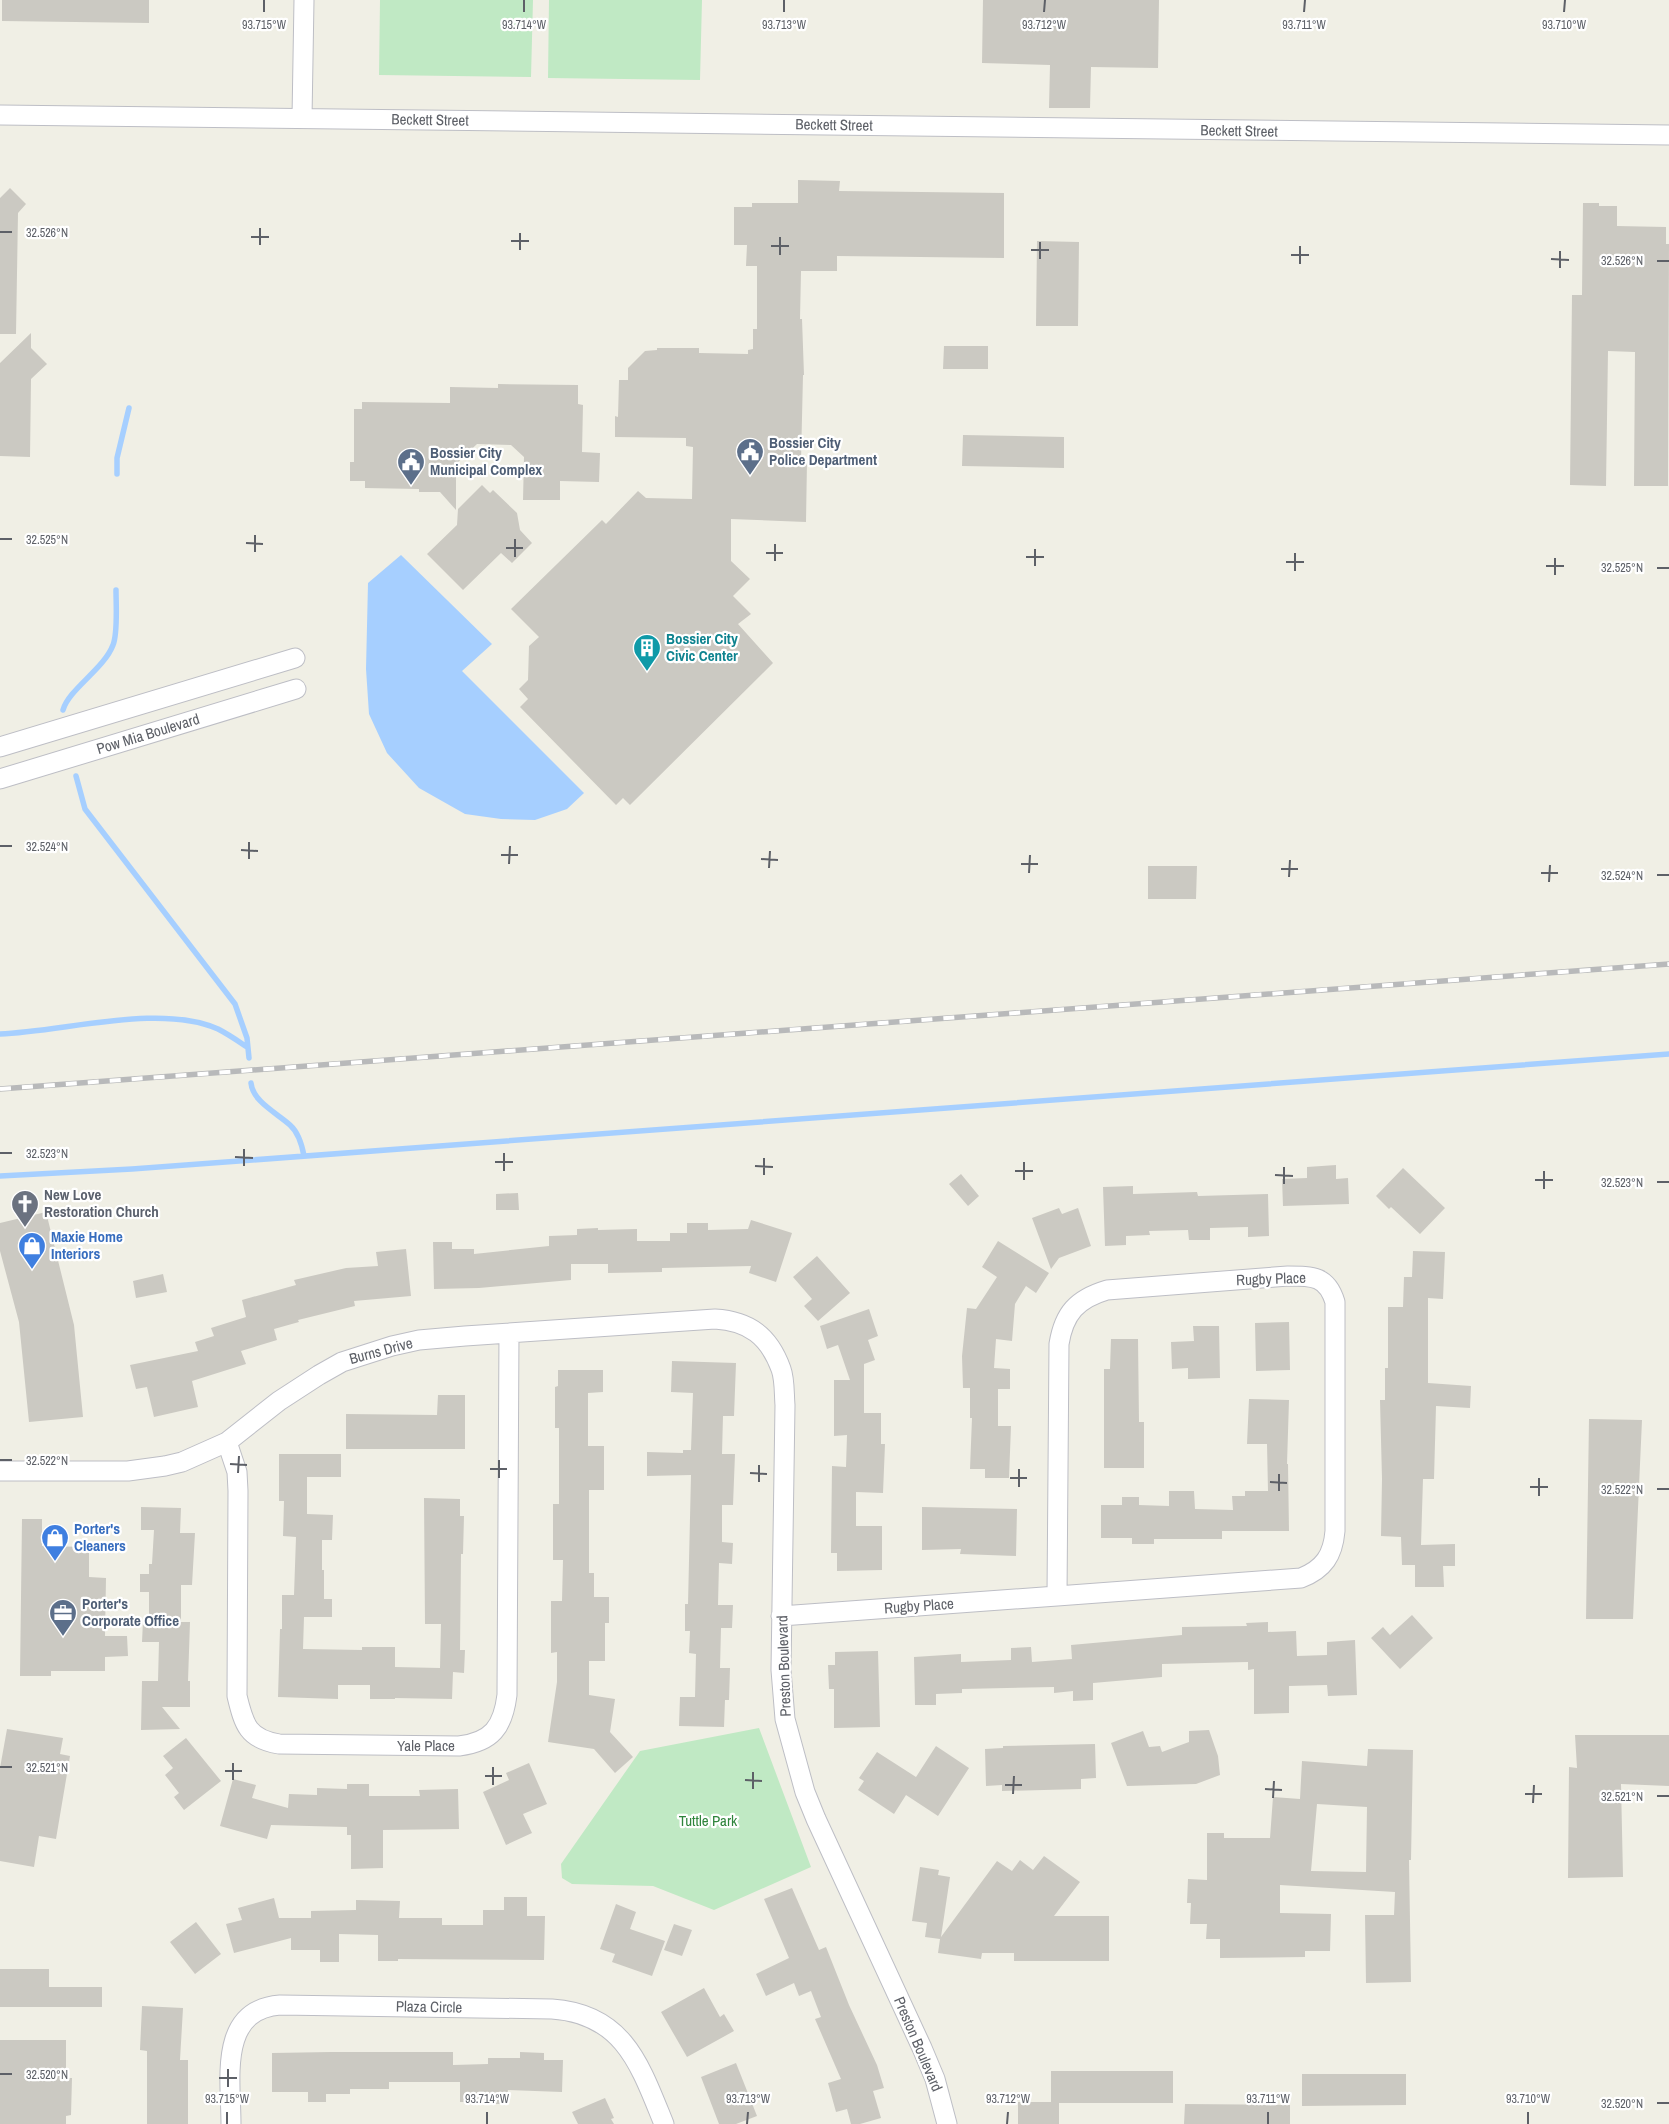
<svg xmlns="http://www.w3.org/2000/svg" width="1669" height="2124" font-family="'Archivo Narrow',sans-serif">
  <rect width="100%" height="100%" fill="#f0efe5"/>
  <!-- green -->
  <path fill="#c0e9c4" d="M380,0H533L531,77L379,75Z
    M549,0H702L700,80L548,78Z
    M759,1728L811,1867L714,1910L653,1886L572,1884L562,1878L561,1864L640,1751Z"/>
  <!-- water -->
  <path fill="#a6cfff" d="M401,555L492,644L462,671L584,793L567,809L535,820L501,819L465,814L419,788L387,753L369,714L366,669L368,583Z"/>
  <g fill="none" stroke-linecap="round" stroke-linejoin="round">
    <!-- stream -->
    <path stroke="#a6cfff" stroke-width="5.5" d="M117,474V458L129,408
      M63,710C69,689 104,669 113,645C118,633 116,604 116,590
      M76,776L85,809L235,1004L247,1038L249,1058
      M0,1034C63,1032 160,1003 218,1029C228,1034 238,1041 247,1047
      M251,1083C253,1102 277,1113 290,1125C299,1133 302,1145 304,1156
      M0,1176L132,1169L1669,1054"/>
  </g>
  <!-- building -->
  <path fill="#cbc9c2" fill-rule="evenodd" d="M2,0H149V23L2,21Z
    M983,0H1159L1158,68L1091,67L1090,108H1049L1050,65L982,63Z
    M798,180L840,181L839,191L1004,193V258L837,256V271H801L800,319H802L804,375H803L801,460L807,461L806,522L731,519V561L750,579L733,596L751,614L738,624L773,663L630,805L623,798L616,805L520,707L528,699L519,689L528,680L529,646L539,637L511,609L602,520L606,524L638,491L646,498L692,499L693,447L686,446V438L615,437V416L618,417L619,380H628V368L645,351L657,350V348H699V353L748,354V350L753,349V329H757V266H746L747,245H734V207H752V203H798Z
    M10,188L26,204L18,213L16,334H0V198Z
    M1583,203H1599V206H1617V226L1666,227V244H1669L1668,486H1634L1635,352L1608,351L1606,486L1570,485L1572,295H1582Z
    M1037,241L1079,242L1078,326H1036Z
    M31,333V348L47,364L31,379L30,457L0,456V363Z
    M944,346H988V369H943Z
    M498,384L578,385V404L583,405L582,452L600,453L599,482L560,481V500H523L524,457L511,445L477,444L456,464V510L440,492H419V489L365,488V481H350V462H354V409H362V402L450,403V387L498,388Z
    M963,435L1064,437V468L962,466Z
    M482,485L490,493L493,490L517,513L520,530L532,543L512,563L501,553L463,590L427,554L457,525L458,509Z
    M1148,866H1197L1196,899H1148Z
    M1336,1165V1179L1348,1178L1349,1204L1283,1206L1282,1179L1307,1178V1167Z
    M1403,1168L1445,1208L1420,1234L1391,1207L1389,1209L1376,1196Z
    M961,1174L979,1196L968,1206L949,1184Z
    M1133,1186V1194L1197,1192L1198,1196L1268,1194L1269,1236L1248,1237V1227L1210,1228V1240H1189L1188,1230L1149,1231L1150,1235L1126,1236V1245L1105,1246L1103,1187Z
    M518,1193L519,1210H496V1194Z
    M1059,1208L1062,1214L1078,1208L1091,1246L1059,1258L1051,1269L1032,1218Z
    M46,1212L74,1325L83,1417L29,1422L19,1322L0,1251V1223Z
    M751,1220L792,1233L776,1282L749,1273L751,1266L662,1268V1272L608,1273V1264H571V1280L479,1288L434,1289L433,1242H452V1249H474V1254L549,1246V1236L577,1235V1229L598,1228V1230L637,1229V1241H670V1233H687V1223H708V1230L748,1229Z
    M998,1241L1049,1273L1036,1293L1026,1286L1015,1304L1012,1341L996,1339L994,1368L1010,1369V1389H998V1426H1011L1009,1478H985V1469H970L972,1418H970V1388H963L962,1356L967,1308L976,1309L997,1277L982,1267Z
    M406,1249L411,1296L354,1301L355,1306L298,1320L299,1322L274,1329L277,1340L241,1351L246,1364L192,1381L198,1407L154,1417L147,1387L136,1389L130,1365L198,1351L195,1342L214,1336L211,1328L246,1317L242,1300L296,1285L294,1280L346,1268L378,1266L376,1252Z
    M1413,1251L1445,1252L1443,1299L1428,1298V1383L1471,1386L1470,1408L1436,1406L1434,1479H1423L1421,1545L1455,1544V1566H1443L1444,1587H1415V1565H1402L1401,1537L1381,1536L1382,1479L1380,1400H1385V1368H1388V1307H1403L1404,1277H1412Z
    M817,1256L850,1293L818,1321L804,1306L812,1299L793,1277Z
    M163,1274L167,1292L136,1298L133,1281Z
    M869,1309L878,1336L868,1340L875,1360L864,1364V1413H881V1444H885L883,1493L856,1492V1526H882V1570L837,1571V1553H831L832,1466L846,1467L847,1435L834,1436V1380H850L838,1345L827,1349L820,1326Z
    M1289,1322L1290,1370L1256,1371L1255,1323Z
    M1193,1326H1219L1220,1378L1188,1379V1368L1172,1369L1171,1342L1194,1341Z
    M1111,1339H1138L1139,1422H1144V1468H1104V1369H1110Z
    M672,1361L736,1363L734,1416H723L722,1454H735L733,1505H722V1542L733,1543L732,1564L719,1563L718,1605H733L732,1628H721L720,1668H730L729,1700H725L724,1727L679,1726L680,1697H695L696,1654L689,1653L690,1631H685V1604H688L691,1475L647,1476V1452L683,1453V1450H691L693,1393L671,1392Z
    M558,1370H603V1392L588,1393V1446H604V1490H589V1573H594V1597H609V1623H605V1661H589V1695L615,1699L610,1732L633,1757L615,1773L594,1749L548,1742L557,1682V1652L551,1653V1601H562L563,1560H553V1504H559V1428H555V1387L558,1386Z
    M438,1395H465V1449H346V1414L437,1415Z
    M1249,1399L1289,1400L1287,1464H1288L1289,1531H1222V1539H1154V1544H1132V1538H1101V1505H1122V1497H1139V1505L1169,1506V1491H1194L1195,1509L1233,1510L1232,1496H1245V1491H1268L1267,1444H1247Z
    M1589,1419L1642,1420L1633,1619H1586Z
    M279,1454H341V1477H307V1514L333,1515L332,1540H322V1570H324V1599H332V1617H304L303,1649L362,1650V1647H395V1667L440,1668L441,1624H425L424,1498L460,1499V1516H464L463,1554H461L460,1650H465L464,1673L453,1672L452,1699L395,1698V1699H370V1685H338V1699L278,1697L280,1629H282V1595H294L296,1537L283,1536L284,1501H279Z
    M141,1507L181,1508L180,1533H195L192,1585H181V1622H190L188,1681H190V1707H162L180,1729L141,1730L142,1681H158L159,1642H142L143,1621H149V1592H140V1574H149V1564H152L154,1530H141Z
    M922,1507L1017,1509L1016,1556L960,1554L961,1549L922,1550Z
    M22,1519H42V1546L89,1547V1577L106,1578L105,1636H127L128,1656L105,1657V1671H51V1676H20Z
    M1412,1615L1433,1638L1400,1669L1371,1638L1383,1627L1390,1635Z
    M1268,1622V1632L1296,1631L1297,1656L1327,1655V1642L1355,1640L1357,1695L1328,1696L1327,1685L1289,1686V1713L1254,1714V1669L1248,1670V1662L1162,1664V1677L1093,1683V1700L1073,1701V1691L1054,1693V1687L962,1689V1693L936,1694V1705H915L914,1657L961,1654V1662L1011,1660V1648L1031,1647L1032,1662L1072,1659L1071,1645L1182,1635V1627L1247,1626L1246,1623Z
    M878,1651L880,1727L834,1728V1689H829L828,1665H835V1652Z
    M7,1729L63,1738L60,1754L70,1756L56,1839L39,1836L34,1867L0,1861V1768Z
    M1209,1730L1218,1756L1220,1775L1196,1784L1127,1786L1111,1743L1143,1731L1149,1747L1160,1746L1162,1752L1189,1742V1731Z
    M1575,1735H1669V1786L1621,1784L1623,1877L1568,1878L1569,1767L1577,1768Z
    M186,1738L221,1781L184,1810L174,1797L179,1793L165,1775L173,1768L163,1756Z
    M1095,1744L1096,1778L1081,1779V1789L1002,1791V1785L986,1786L985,1749L1003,1748V1746Z
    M936,1746L969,1768L938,1816L906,1795L894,1814L858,1790L864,1781L859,1778L877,1752L916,1777Z
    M1368,1749L1413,1750L1411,1860H1409L1411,1982L1366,1983L1365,1915H1394L1395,1892L1280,1885V1913L1331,1914L1330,1951H1305V1957L1220,1958V1939H1206L1207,1924H1190L1191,1903H1187L1188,1879L1207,1880V1833H1224V1838H1270L1273,1797L1300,1799L1302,1761L1367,1766ZM1317,1804L1367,1807L1366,1872L1311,1871Z
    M529,1763L547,1804L523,1814L532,1833L506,1845L483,1792L509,1780L506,1773Z
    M233,1779L256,1785L252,1798L288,1808L289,1794L317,1795V1788L347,1789V1784H369V1796H420L419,1790L458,1789L459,1829L383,1830V1868L351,1869V1835H347V1827L271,1825L267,1839L220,1826Z
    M1044,1856L1080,1882L1054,1916H1109V1961H1014V1953H982L981,1959L938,1953L940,1939L925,1937L927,1923L912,1921L920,1867L939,1870L938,1875L950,1877L941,1937L997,1861L1012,1871L1020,1860L1033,1870Z
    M792,1888L819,1950L826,1947L849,2005L877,2065L884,2088L873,2091L881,2118L860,2124H851L847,2109L836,2112L828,2083L841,2079L815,2019L821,2017L811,1991L799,1996L794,1983L766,1996L756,1974L789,1958L764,1899Z
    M504,1897H527V1916H545L544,1960L398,1959V1961H378V1935L339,1934V1962H320V1950H291V1938L234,1953L226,1924L242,1920L238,1908L274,1898L279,1918H311V1911L356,1910V1900L400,1901L399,1918H442V1925H483V1910H504Z
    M616,1904L636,1912L630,1929L665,1941L652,1976L612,1962L615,1954L600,1949Z
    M196,1922L221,1954L195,1974L170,1942Z
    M674,1924L692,1930L682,1956L664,1950Z
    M0,1969H49V1987H102V2007H0Z
    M704,1988L720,2017L724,2014L734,2031L687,2057L661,2012Z
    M142,2006L183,2008L180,2060H188V2124H147V2051L140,2050Z
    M0,2040H66V2078H72L71,2115L66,2116V2124H0Z
    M331,2052H453V2065L488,2064V2058H520V2052L544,2053V2060H563L562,2092L508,2090V2104H482V2102H460V2082H389V2089H350V2094H326V2102H308V2092H272V2053Z
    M736,2063L757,2116L736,2124H719L701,2077Z
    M1051,2071H1173V2103H1059V2124H1018V2102H1051Z
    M1302,2074H1406V2105L1302,2106Z
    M605,2098L614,2118L611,2119L614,2124H578L572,2112Z
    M1185,2104L1290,2105V2124H1184Z"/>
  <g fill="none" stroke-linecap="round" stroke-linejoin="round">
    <defs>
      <path id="minor" d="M0,115L1669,135
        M302,118L304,0
        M0,747L295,658
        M0,779L296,689
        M1288,1276C1313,1276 1327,1276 1335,1302V1531C1333,1555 1324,1569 1301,1578L1057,1596L1059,1344C1064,1313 1077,1299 1107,1290Z
        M227,1442L237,1472L238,1491L237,1696C244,1725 248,1739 279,1744L459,1746C492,1742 503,1727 507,1695L509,1333
        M0,1471H128L165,1466L182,1462L227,1442L279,1401L319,1375L342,1362L392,1346L419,1340L465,1336L715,1319C749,1321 769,1336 781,1369C785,1380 784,1394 785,1405L781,1670L785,1719L805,1792L816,1819L922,2048L935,2079L947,2124
        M781,1616L1057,1596
        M231,2124C231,2079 218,2010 280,2005L552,2009C624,2014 640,2065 664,2124"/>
    </defs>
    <!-- minor casing -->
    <use href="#minor" stroke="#bdbec5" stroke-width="21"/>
    <!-- minor -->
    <use href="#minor" stroke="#fff" stroke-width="19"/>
    <defs>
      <path id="rail" d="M0,1089L1669,964"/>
    </defs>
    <!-- rail casing -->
    <use href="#rail" stroke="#b8b9ba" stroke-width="5.5"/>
    <!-- rail -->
    <use href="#rail" stroke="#fff" stroke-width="4" stroke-dasharray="11" stroke-linecap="butt"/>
  </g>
  <!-- ticks -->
  <path fill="none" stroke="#5d6067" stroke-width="2" d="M264,12V0M524,12V0M784,12V0M1044,12L1045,0M1304,12L1305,0M1564,12L1565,0M0,232H12M251,237H269M511,241H529M260,245V228M771,246H789M520,250V233M1031,250H1049M780,255V237M1291,255H1309M1040,259V242M1551,259L1569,260M1657,261H1669M1300,264V246M1560,268V251M0,539H12M246,543L263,544M506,548H523M255,552V535M766,553H783M515,557V539M1026,557H1044M775,561V544M1286,562H1304M1035,566V549M1546,566H1564M1657,568H1669M1295,571V553M1555,575V558M0,846H12M241,850L258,851M501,855H518M249,859V842M761,859L778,860M509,864L510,846M1021,864H1038M769,868L770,851M1281,869H1298M1029,873L1030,855M1541,873H1558M1657,875H1669M1289,877L1290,860M1549,882L1550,865M0,1153H12M235,1157L253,1158M495,1162H513M244,1166V1149M755,1166L773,1167M504,1171V1153M1015,1171H1033M764,1175V1158M1275,1175L1293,1176M1024,1180V1162M1535,1180H1553M1657,1182H1669M1284,1184V1167M1544,1189V1171M0,1460H12M230,1464L247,1465M490,1469H507M238,1473L239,1456M750,1473L767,1474M499,1478V1460M1010,1478H1027M759,1482V1465M1270,1482L1287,1483M1019,1487V1469M1530,1487H1548M1657,1489H1669M1279,1491V1474M1539,1496V1478M0,1767H12M225,1771H242M485,1776H502M233,1780V1763M745,1780L762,1781M493,1785V1767M1005,1785H1022M753,1789V1772M1265,1789L1282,1790M1013,1794L1014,1776M1525,1794H1542M1657,1796H1669M1273,1798L1274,1781M1533,1803L1534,1785M0,2074H12M219,2078H237M228,2087V2069M1657,2103H1669M227,2124V2112M487,2124V2112M747,2124L748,2112M1007,2124L1008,2112M1268,2124V2112M1528,2124V2112"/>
  <!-- icons -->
  <defs>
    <symbol id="civic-pin" viewBox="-11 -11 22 30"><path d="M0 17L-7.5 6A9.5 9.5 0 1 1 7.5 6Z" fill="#5c6f8a" stroke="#fff"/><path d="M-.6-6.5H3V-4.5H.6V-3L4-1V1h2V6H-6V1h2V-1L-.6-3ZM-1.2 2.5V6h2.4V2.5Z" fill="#fff"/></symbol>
    <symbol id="building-pin" viewBox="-11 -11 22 30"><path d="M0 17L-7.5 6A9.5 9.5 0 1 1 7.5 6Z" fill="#0f9aa8" stroke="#fff"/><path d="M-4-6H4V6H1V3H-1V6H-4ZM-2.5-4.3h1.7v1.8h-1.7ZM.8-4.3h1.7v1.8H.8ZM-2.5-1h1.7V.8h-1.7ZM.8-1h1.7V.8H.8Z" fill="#fff"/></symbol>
    <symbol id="church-pin" viewBox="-11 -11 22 30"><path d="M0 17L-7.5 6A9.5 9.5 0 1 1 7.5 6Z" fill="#6b7280" stroke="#fff"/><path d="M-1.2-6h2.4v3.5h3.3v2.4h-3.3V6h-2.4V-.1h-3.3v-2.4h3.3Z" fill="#fff"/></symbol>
    <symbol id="shop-pin" viewBox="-11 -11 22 30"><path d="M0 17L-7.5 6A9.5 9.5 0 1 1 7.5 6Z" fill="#3f7fe0" stroke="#fff"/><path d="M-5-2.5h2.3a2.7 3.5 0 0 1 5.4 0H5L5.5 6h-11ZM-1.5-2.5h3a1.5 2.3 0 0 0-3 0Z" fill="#fff"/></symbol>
    <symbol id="office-pin" viewBox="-11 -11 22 30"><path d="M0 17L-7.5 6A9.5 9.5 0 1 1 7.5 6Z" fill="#5c6f8a" stroke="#fff"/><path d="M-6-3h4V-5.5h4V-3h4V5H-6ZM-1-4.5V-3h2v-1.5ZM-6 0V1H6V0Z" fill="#fff"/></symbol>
  </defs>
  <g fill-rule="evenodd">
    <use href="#civic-pin" x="734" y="436" width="32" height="43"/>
    <use href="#civic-pin" x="395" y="446" width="32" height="43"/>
    <use href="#building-pin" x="631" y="632" width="32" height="43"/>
    <use href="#church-pin" x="9" y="1188" width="32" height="43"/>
    <use href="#shop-pin" x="16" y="1230" width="32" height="43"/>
    <use href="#shop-pin" x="39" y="1522" width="32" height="43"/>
    <use href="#office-pin" x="47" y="1597" width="32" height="43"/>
  </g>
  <g text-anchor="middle" stroke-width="4.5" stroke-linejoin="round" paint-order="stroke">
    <!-- street labels -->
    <g font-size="15" fill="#5d6067" stroke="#fff">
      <text transform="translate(430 120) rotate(1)" y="5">Beckett Street</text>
      <text transform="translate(834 125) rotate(1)" y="5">Beckett Street</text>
      <text transform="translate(1239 131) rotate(1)" y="5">Beckett Street</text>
      <text transform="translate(148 734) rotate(-17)" y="5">Pow Mia Boulevard</text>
      <text transform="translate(1271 1279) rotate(-2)" y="5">Rugby Place</text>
      <text transform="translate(381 1351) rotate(-15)" y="5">Burns Drive</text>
      <text transform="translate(919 1606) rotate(-4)" y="5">Rugby Place</text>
      <text transform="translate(784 1666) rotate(-92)" y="5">Preston Boulevard</text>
      <text x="426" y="1751">Yale Place</text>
      <text transform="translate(429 2007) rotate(1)" y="5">Plaza Circle</text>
      <text transform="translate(918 2044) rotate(67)" y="5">Preston Boulevard</text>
    </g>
    <!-- service labels -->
    <g font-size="15" font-weight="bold" fill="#4e5e75" stroke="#fff" text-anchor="start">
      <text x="769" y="448">Bossier City<tspan x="769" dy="17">Police Department</tspan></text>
      <text x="430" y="458">Bossier City<tspan x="430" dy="17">Municipal Complex</tspan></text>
      <text x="82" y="1609">Porter's<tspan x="82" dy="17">Corporate Office</tspan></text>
    </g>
    <!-- culture labels -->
    <g font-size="15" font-weight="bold" fill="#0d838f" stroke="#fff" text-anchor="start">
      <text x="666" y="644">Bossier City<tspan x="666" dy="17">Civic Center</tspan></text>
    </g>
    <!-- worship labels -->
    <g font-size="15" font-weight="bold" fill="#5b616d" stroke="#fff" text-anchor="start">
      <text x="44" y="1200">New Love<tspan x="44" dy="17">Restoration Church</tspan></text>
    </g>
    <!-- shop labels -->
    <g font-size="15" font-weight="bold" fill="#366cbe" stroke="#fff" text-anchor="start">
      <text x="51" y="1242">Maxie Home<tspan x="51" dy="17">Interiors</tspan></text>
      <text x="74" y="1534">Porter's<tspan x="74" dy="17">Cleaners</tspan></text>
    </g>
    <!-- park labels -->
    <g font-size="15" fill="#2e843b" stroke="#fff">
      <text x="708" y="1826">Tuttle Park</text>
    </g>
  </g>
  <g font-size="12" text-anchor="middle" fill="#5d6067" stroke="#fff" stroke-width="4.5" stroke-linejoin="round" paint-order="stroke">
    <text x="264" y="29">93.715°W</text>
    <text x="524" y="29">93.714°W</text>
    <text x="784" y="29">93.713°W</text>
    <text x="1044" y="29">93.712°W</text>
    <text x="1304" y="29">93.711°W</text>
    <text x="1564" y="29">93.710°W</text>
    <text x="47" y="237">32.526°N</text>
    <text x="1622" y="265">32.526°N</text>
    <text x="47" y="544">32.525°N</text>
    <text x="1622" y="572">32.525°N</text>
    <text x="47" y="851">32.524°N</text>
    <text x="1622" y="880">32.524°N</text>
    <text x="47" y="1158">32.523°N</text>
    <text x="1622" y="1187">32.523°N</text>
    <text x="47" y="1465">32.522°N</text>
    <text x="1622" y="1494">32.522°N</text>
    <text x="47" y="1772">32.521°N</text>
    <text x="1622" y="1801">32.521°N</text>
    <text x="47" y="2079">32.520°N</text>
    <text x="227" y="2103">93.715°W</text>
    <text x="487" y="2103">93.714°W</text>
    <text x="748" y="2103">93.713°W</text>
    <text x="1008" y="2103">93.712°W</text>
    <text x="1268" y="2103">93.711°W</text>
    <text x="1528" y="2103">93.710°W</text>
    <text x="1622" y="2108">32.520°N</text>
  </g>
</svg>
